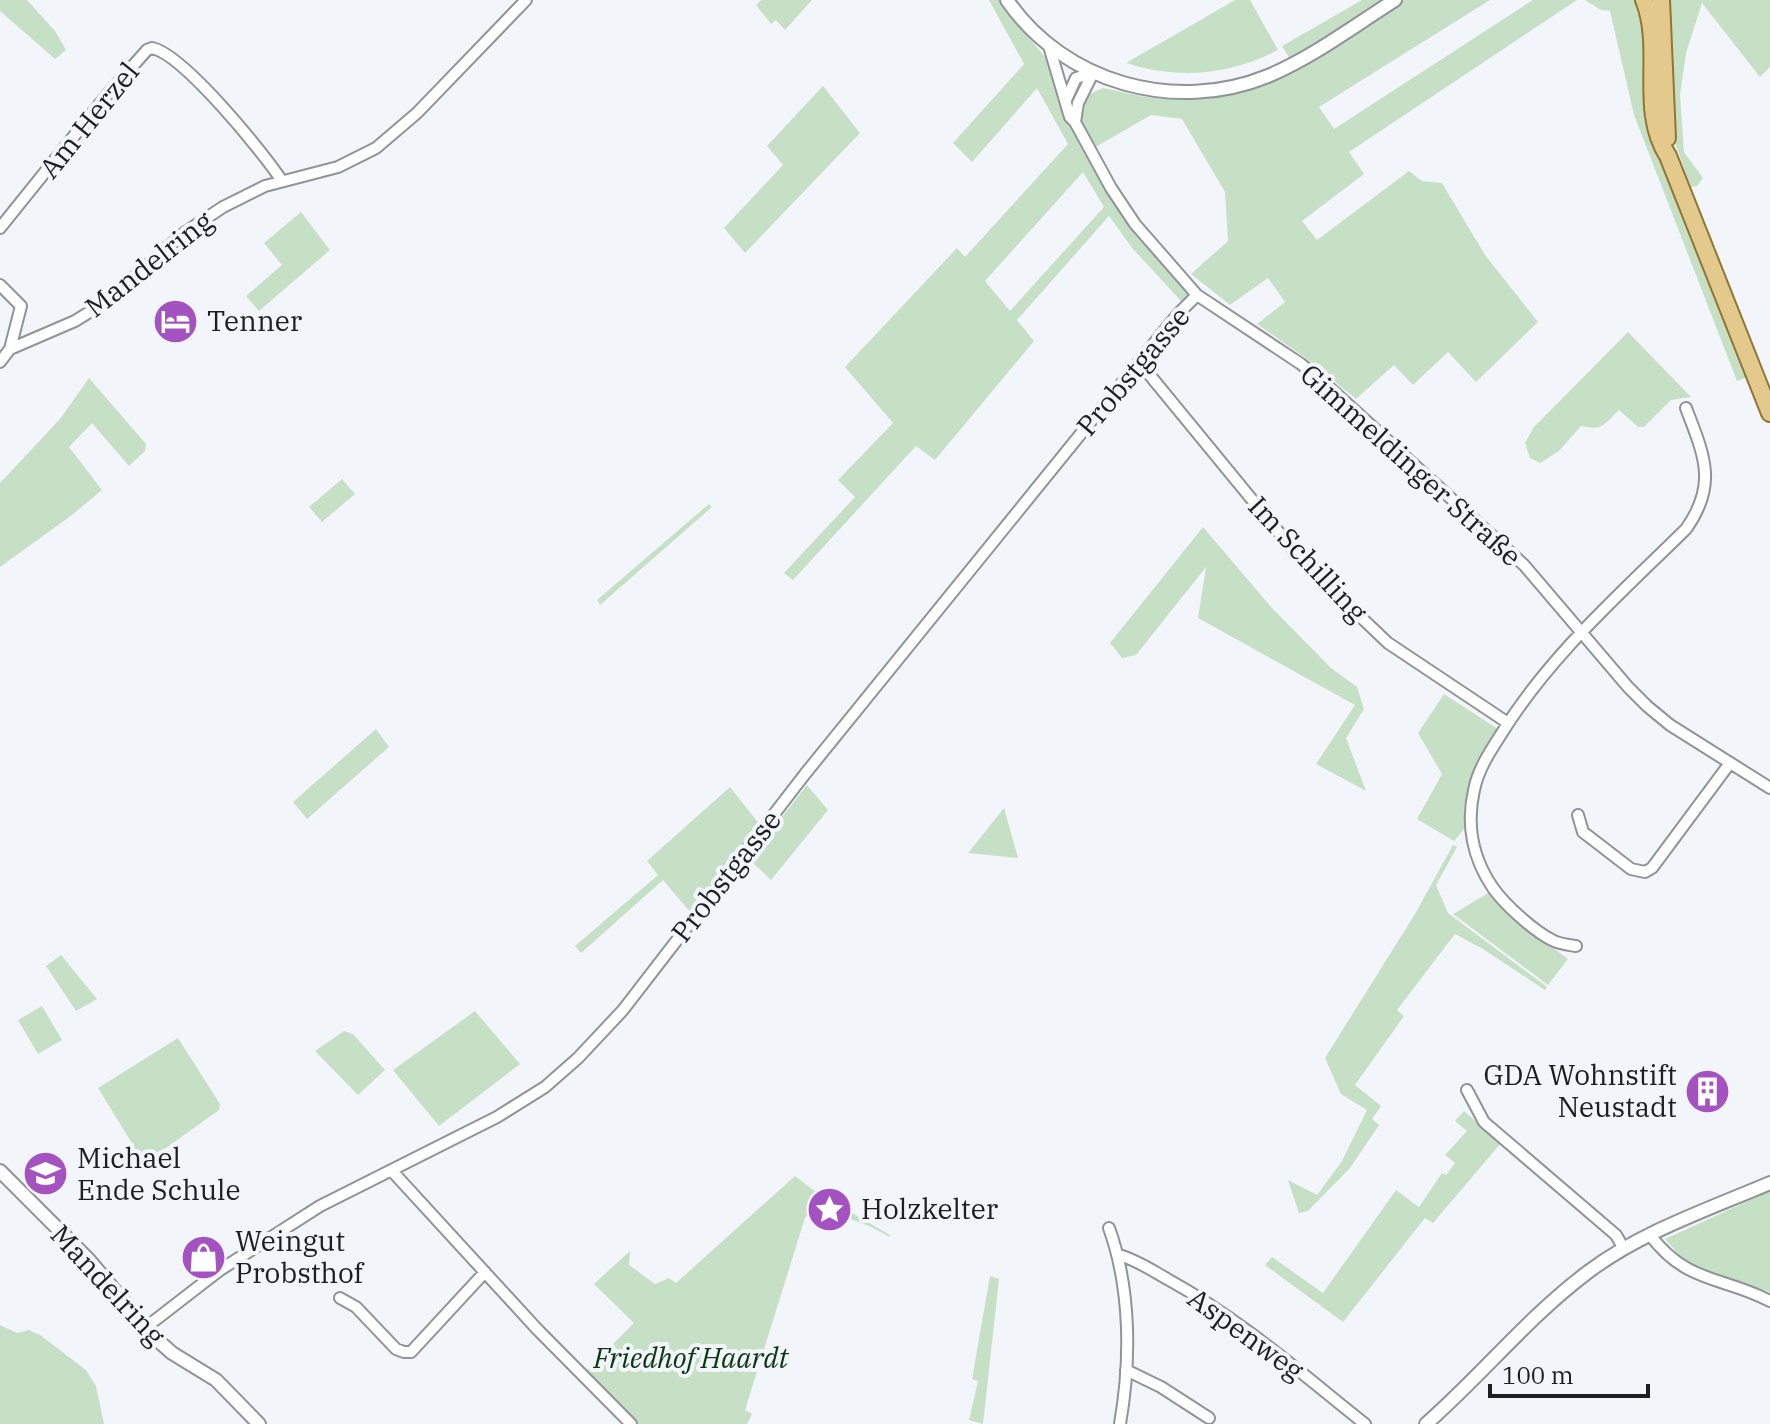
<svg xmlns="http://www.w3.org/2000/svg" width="1770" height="1424" font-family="'IBM Plex Serif',serif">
  <rect width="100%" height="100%" fill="#f2f6fb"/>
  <!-- green -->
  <path fill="#c6e0c5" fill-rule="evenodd" d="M0,0H27L55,31L66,50L55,59L0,11Z
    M761,0H812L785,30L776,20L771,24L756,5Z
    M989,0H1002L1017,23L1050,63L1070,126L1086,153L1192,295L1183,303L1133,249L1109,216L1017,320L1034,341L935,460L916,446L793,580L784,573L855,497L838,480L893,423L845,367L957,248L965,257L1068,144L1037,88L972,162L953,143L1024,64ZM1083,172L1104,207L1010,311L985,281Z
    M1235,0H1250L1278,50C1230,75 1178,80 1126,63Z
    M1362,0H1384L1290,59L1282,46Z
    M1403,0H1490L1319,107L1334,129L1533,0H1577L1349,152L1364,174L1302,221L1317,240L1409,171L1422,181L1442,183L1485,255L1538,322L1476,382L1448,352L1413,385L1394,365L1356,399L1307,359L1257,324L1285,302L1268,278L1230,305L1191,274L1228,241L1225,192L1182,119L1151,115L1094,148C1080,123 1067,101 1103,88C1124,92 1144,98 1166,99C1210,100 1254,85 1296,72L1301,65Z
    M1585,0H1640L1652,122L1748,377L1737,381L1634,115L1610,11L1601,10Z
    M1664,0H1770V67L1760,77L1702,3L1686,53L1680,95L1684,152L1703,178L1697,186L1691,187L1673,138Z
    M823,86L860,133L745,253L724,228L783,165L767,146Z
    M301,212L330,250L259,311L246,296L282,265L264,243Z
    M1628,332L1691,397L1671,400L1644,427H1638L1619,410C1603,425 1603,431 1581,426L1559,451L1540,463L1530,458L1525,443L1534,427Z
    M89,378L146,444L145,451L129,466L92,423L69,447L102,490L72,515L0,567V483L60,419Z
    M342,479L355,494L322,522L309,507Z
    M709,504L712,507L600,605L597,600Z
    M1203,527L1272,608L1331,668L1357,687L1364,709L1346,738L1366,791L1316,764L1355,705L1198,618L1206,567L1136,655L1122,658L1110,643Z
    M1444,694L1498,729C1476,767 1464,783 1465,828L1454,841L1417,819L1442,774L1418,733Z
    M376,729L389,747L307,819L293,802Z
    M807,785L828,810L771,880L749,859Z
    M730,787L760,825L691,913L663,880L581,953L575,946L658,875L647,861Z
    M1004,808L1018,858L968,853Z
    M1453,845L1457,847L1436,885L1448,913L1547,987L1545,990L1483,949L1455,934L1397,1010L1404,1016L1355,1085L1381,1106L1372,1119L1379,1125L1350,1168L1308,1211L1299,1213L1288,1180L1317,1195L1342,1161L1367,1110L1341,1094L1325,1058L1415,914Z
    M1490,892L1506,912L1568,959L1548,985L1453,914Z
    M61,955L97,999L76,1011L46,966Z
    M42,1006L62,1040L38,1054L18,1020Z
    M475,1011L520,1064L439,1126L393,1070Z
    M344,1031L353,1034L385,1070L358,1095L315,1051Z
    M178,1038L220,1104L219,1110L148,1161L145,1155L141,1158L98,1088Z
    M1464,1111L1501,1143L1433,1223L1425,1218L1343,1322L1265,1265L1272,1257L1323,1293L1396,1190L1419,1207L1442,1173L1446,1175L1455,1163L1445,1155L1467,1131L1455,1121Z
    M795,1176L816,1192L890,1235V1237L869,1226L816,1206L805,1218L745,1410L752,1414L747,1424H638L585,1372L634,1323L594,1284L630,1251L629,1265L655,1284L669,1278L676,1283Z
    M1770,1191V1292L1688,1265L1665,1239Z
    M990,1276L999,1279L983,1424L969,1420L978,1381L972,1379Z
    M0,1325L17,1333L29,1330L40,1335L86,1370L96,1386L104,1424H0Z"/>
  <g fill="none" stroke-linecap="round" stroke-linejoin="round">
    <defs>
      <path id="minor" d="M1049,46L1070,117L1075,122L1111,188L1135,224L1197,295L1301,364L1331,389L1524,565L1628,687L1647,706L1670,725L1770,788
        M1066,100L1076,78L1093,73
        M1075,122L1078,103L1093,73
        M0,228L107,95L147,50L152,48C183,54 263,152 282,181
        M0,285L21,306L10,349
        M0,362L10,349L75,321L104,303L184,233L223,207L265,186L338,167L376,148L417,113L526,0
        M1139,362L1304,563L1388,643L1508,723
        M1578,815L1583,832L1631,869L1645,872L1652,868L1730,763
        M1576,946C1569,945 1559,944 1552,940C1534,931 1505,905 1493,888C1473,859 1466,825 1474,790C1478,770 1489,753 1500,736C1549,656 1620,594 1686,529C1718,484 1704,455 1686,408
        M1467,1090L1484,1122L1616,1235L1624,1249
        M392,1171L536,1328L631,1424
        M1109,1228C1131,1289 1131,1361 1120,1424
        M1650,1235C1687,1284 1722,1276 1770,1301
        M1119,1255C1137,1260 1153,1271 1169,1280C1240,1319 1302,1374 1365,1424
        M340,1298L356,1307L396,1349L404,1352H411L485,1272
        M145,1328L220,1270L320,1206L497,1117L545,1087L578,1058L623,1010L805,774L1139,362L1178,314L1197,295
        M1126,1370L1161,1387L1209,1418"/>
      <path id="tertiary" d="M1007,0C1064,83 1175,114 1268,76C1313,57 1354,26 1395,0
        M0,1171L89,1260L154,1337L172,1353L216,1380L259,1424
        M1426,1424C1482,1375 1528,1317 1588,1272C1641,1232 1709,1209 1770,1183"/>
      <path id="primary" d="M1644,0C1664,49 1638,110 1668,156L1770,413
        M1661,0L1667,138"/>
    </defs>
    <!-- minor casing -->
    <use href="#minor" stroke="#8f9498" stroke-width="14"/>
    <!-- tertiary casing -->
    <use href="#tertiary" stroke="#8f9498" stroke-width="16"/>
    <!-- primary casing -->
    <use href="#primary" stroke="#917633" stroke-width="20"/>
    <!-- minor -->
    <use href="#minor" stroke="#fff" stroke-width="10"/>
    <!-- tertiary -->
    <use href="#tertiary" stroke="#fff" stroke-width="12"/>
    <!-- primary -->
    <use href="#primary" stroke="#e3c98b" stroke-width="16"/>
  </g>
  <!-- icons -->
  <defs>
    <symbol id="hotel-disc" viewBox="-11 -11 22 22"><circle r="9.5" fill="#a552c1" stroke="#f2f6fb"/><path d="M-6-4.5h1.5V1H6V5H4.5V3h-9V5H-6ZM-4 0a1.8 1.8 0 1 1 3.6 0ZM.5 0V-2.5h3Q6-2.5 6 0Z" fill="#fff"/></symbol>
    <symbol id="building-disc" viewBox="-11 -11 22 22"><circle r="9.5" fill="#a552c1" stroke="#f2f6fb"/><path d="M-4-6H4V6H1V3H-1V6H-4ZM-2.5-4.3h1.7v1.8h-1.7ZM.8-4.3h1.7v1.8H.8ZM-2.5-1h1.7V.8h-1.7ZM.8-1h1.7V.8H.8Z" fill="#fff"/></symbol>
    <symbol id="school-disc" viewBox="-11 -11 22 22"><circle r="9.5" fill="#a552c1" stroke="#f2f6fb"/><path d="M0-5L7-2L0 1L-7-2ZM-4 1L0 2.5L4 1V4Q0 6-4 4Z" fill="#fff"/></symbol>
    <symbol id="sight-disc" viewBox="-11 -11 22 22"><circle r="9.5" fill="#a552c1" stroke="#f2f6fb"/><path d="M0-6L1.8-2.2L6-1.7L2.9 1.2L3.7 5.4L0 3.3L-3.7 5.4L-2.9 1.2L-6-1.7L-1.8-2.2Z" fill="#fff"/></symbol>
    <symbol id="shop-disc" viewBox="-11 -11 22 22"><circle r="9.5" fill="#a552c1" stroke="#f2f6fb"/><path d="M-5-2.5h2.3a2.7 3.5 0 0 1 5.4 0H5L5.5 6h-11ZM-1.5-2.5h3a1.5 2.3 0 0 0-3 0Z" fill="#fff"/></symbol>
  </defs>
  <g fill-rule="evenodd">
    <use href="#hotel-disc" x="150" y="296" width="51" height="51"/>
    <use href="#building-disc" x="1682" y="1066" width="51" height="51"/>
    <use href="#school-disc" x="20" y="1148" width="51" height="51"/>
    <use href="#sight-disc" x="804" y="1184" width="51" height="51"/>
    <use href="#shop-disc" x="178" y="1232" width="51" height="51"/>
  </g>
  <g text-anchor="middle" stroke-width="8" stroke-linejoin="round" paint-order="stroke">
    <!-- street labels -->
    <g font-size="28" fill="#1c1e20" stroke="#f2f6fb">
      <text transform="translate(89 120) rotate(-51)" y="10">Am Herzel</text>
      <text transform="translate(149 264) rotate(-38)" y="10">Mandelring</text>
      <text transform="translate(1133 371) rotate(-50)" y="10">Probstgasse</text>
      <text transform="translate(1411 465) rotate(42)" y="10">Gimmeldinger Straße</text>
      <text transform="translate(1308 559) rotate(47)" y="10">Im Schilling</text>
      <text transform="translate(726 876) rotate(-52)" y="10">Probstgasse</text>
      <text transform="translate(108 1285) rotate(47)" y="10">Mandelring</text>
      <text transform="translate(1246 1334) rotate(36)" y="10">Aspenweg</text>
    </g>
    <!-- poi labels -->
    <g font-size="28" fill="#1c1e20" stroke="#f2f6fb" text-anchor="start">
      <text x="207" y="331">Tenner</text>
      <text x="1677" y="1085" text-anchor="end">GDA Wohnstift<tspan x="1677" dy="32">Neustadt</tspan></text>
      <text x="77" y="1168">Michael<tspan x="77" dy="32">Ende Schule</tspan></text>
      <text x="861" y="1219">Holzkelter</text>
      <text x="235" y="1251">Weingut<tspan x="235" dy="32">Probsthof</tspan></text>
    </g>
    <!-- park labels -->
    <g font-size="28" font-style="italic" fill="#0b3810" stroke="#f2f6fb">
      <text x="691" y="1368">Friedhof Haardt</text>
    </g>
  </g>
  <!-- scale -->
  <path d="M1490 1384v12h158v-12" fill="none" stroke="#1c1e20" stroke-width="4"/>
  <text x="1502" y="1384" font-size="24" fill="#1c1e20" stroke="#f2f6fb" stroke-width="6" paint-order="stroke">100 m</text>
</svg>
